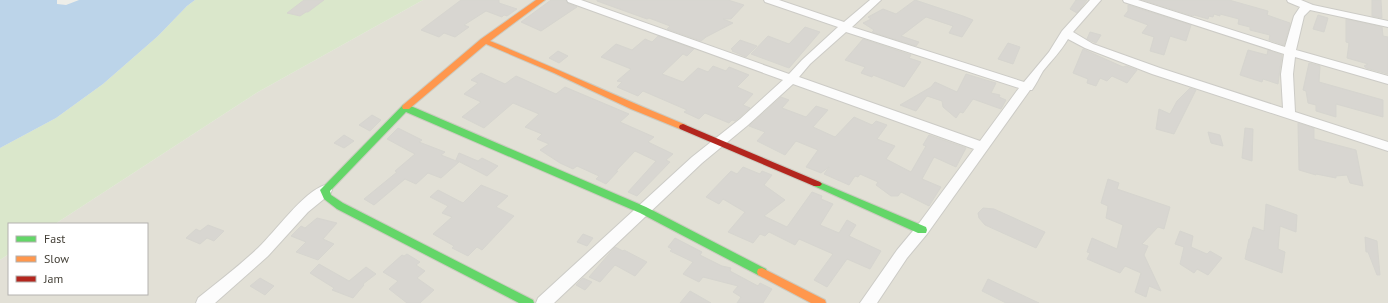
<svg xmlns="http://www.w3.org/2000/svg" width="1388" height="303" font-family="'PT Sans',sans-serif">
  <rect width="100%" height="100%" fill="#eeeee9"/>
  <!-- residential -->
  <path fill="#e2e0d6" d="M423,0H1388V303H0V260L9,254V294H147V224H55L258,92Z"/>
  <!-- green -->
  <path fill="#dae7cb" d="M195,0H423L258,92L55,224H9V254L0,260V148L56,118L103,84L158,36L187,6Z"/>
  <!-- water -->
  <path fill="#bcd4e9" d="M0,0H57V4L66,5L79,0H195L187,6L158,36L103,84L56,118L0,148Z"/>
  <!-- building -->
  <path fill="#d8d6d1" stroke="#d6d5cf" d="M304,0H324L308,12H306L300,16L287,13Z
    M461,0H499V3L517,9L507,16L504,15L502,17L486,11L464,25L469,27L455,37L444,33L439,37L421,30Z
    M551,0H566L567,3L577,7L541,31L521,22Z
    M597,0H728L744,5L731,19H723L733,23L706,37L701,41L667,29L670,26L649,18L647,19L597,1Z
    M915,0L963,16L973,20L962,37L949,33L953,26L926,17L901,36L919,42L916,46L872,32L874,30L863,23L871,19L868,17L883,9L896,14Z
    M1076,0H1087L1077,13L1070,9Z
    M1143,0H1229L1268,11L1267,15L1290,23V25L1284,45L1269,40L1270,35L1250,30V27L1238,24L1239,19L1220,14V16L1214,14L1213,17L1209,16L1208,19L1194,15L1193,16Z
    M1372,0H1381L1382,18L1372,16Z
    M1128,5L1191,25L1186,41L1170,36L1164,55L1150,51L1154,37L1142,33L1148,25L1124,16L1128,11Z
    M1318,15L1328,18L1324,32L1313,29Z
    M1346,19L1382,27L1383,36L1388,37V74L1366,68L1364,66L1368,64L1347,58L1349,43L1346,42Z
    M805,27L820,32L789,68L751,54L768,36L789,44Z
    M1090,32L1101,35L1096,43L1087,39Z
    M658,36L694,49L687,56L683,54L662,74L683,82L698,68L708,72L713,66L726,71L729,67L749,75L737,87L753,94L743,105L750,108L735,121L732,120L729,123L705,113L699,119L684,112L687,110L643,91L638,96L617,87L622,82L617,81L631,69L601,57L616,44L632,50L645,39L652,42Z
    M863,39L911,55L909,58L921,62L904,87L873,75L872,77L861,73L865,67L845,60Z
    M740,40L757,46L746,57L732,51L733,50L731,49Z
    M1008,43L1020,47L1013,64L998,59Z
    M1083,49L1123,67L1126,66L1137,70L1127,83L1112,76L1107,81L1100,78L1096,86L1087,83L1088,79L1073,73Z
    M1248,50L1267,55L1268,50L1282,55L1278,84L1263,79L1262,82L1240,75Z
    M558,51L568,56L559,63L549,58Z
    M1309,63L1320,66L1319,82L1383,100V117L1336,104V117L1316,111V105L1308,103L1306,91L1303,90Z
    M481,73L505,84L516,76L556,94L565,87L629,114L620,122L654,137L648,142L673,154L666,160L670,162L637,196L628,192L656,161L635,151L616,171H618L606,184L596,179L599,176L577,166L573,169L560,163L540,150L549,144L537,139L542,134L525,127L539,114L513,103L484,128L462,117L481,102L464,94L478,83L471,80Z
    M966,74L996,83L991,93L1000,95L999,97L1006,100L1001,109L973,99L963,113L960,112L956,118L943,107L942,101L927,96L916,111L900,105L931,87L935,82L957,92Z
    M1190,88L1196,90L1174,134L1156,129L1159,109L1170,114L1177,101Z
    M781,97L789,100L782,108L806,117L816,106L828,110L813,127L835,137L854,117L872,125L876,121L887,125L877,139L895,146L886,159L911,172L926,146L923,145L929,135L966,148L956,167L934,157L922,179L941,187L929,206L901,192L898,196H891L876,185L878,182L860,174L858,177L855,176L849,185L824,174L829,167L821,173L806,167L818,150L796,141L785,155L757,141L765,132L749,126Z
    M372,115L381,120L370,131L359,125Z
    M1298,123L1314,128V139L1356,150L1363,186L1350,183L1347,175L1336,176V178L1316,174V175L1299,170Z
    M398,128L422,140L419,142L445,152L441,155L459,162L441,178L428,173L416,184L405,179L374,205L364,199L397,172L395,171L415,154L387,139Z
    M1245,128L1253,129L1252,161L1242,158Z
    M1208,132L1220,135L1223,146L1211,143Z
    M344,135L354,141L344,148L334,143Z
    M459,153L478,161L482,158L498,166L487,176L456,160Z
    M743,167L760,174L762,171L772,175L764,185L785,200L764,216L787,227L812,192L822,196L821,199L833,204L820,225L839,233L847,220L856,225L849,236L881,251L870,269L847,259L827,287L814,280L833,254L799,239L795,245L769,232L765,236L760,234L753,243L728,232L745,212L723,199L719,204L706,197L731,171L737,174Z
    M1108,179L1119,183L1117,189L1170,207L1164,229L1158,227L1142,244L1148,246L1144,255L1161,291L1149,286L1146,297L1135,292L1141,273L1125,266L1120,273L1087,259L1090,253L1087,252L1092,238L1117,249L1123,225L1106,218L1108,206L1101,203Z
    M481,185L508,196L496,207L514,216L482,250L477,247L468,256L452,248L454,246L433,234L452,217L442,213L448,206L430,197L438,190L463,203Z
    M1266,204L1297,215L1296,232L1280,226L1278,249L1285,252L1282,273L1245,259L1249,239H1250L1253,227L1264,231Z
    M983,208L994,209L1045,232L1036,248L985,225L979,218L978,213Z
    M317,218L337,223L323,239L334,244L318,260L296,252L306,242L291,236L301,226L305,228Z
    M208,225L224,231L214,241L207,238L200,244L186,238L196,229L200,231Z
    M1180,231L1193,236L1191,247L1207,254L1210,251L1222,258L1208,275L1197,269L1194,273L1180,264L1184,247L1175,244Z
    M583,234L593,238L587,246L577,242Z
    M1365,237L1377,241L1380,275H1377L1368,252H1366Z
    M675,238L702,252L700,255L722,266L731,268L730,271L758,286L760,283L772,289L763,303H737L741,297L733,292L738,286L703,277L699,282L683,274L693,262L670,251L672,249L668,247Z
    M615,247L623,251L624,250L647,262L635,276L615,265L600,282L589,277Z
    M407,254L420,262L416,265L425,271L417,278L434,290L420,303H407L389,289L398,281L383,272L402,255L404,256Z
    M319,264L349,281L366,267L376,274L363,284L364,285L353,298L332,290L334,288L310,273Z
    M260,278L274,286L265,295L250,286Z
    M583,278L592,282L585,290L576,285Z
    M988,279L1039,303H1006L982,291Z
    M690,291L711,303H680Z"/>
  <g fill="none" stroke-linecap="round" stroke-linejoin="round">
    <defs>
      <path id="street" d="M567,0H581L789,74L802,60L838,27L765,2L764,0H779L844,22L870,0H881L852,27L1024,82L1049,52L1062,31L1090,0H1101L1073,32L1093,44L1160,68L1283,108L1281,74L1284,54L1124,2L1123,0H1138L1285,47L1294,16L1300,7L1288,2L1287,0H1301L1313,5L1388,21V27L1310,10L1304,16L1296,50L1388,76V84L1295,57L1293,74L1295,112L1388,142V151L1152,74L1085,48L1068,39C1061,51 1052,60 1043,71C1039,78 1036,84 1032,90H1030L927,234L907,258L877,303H860L897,250L917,226L974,149L793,84L748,125L702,163L554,303H536L538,298L692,157L740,119L783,80L568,2ZM846,32L1019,88L980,141L799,77L810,64Z
        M325,185L330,186L332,190L330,194L308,212L268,256L215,303H196L198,298C218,282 239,266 258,248C275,232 303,192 325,185Z"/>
      <path id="fast" d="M406,104L646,207L766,269L767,272L766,275L762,276L758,275L640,213L406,112L330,191L331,195L343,203L533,300L534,303H519L337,209L324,199L320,190L322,188L403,105Z
        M817,181L926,227L927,230L926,233H918L814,186L812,184L814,182Z"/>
      <path id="slow" d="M536,0H545L490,41C556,68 620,98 686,125L687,127L686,129H680L631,109L554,73L486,44L409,109H403L402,107L403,105L481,39Z
        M762,268L825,300L826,303H811L758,275L757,272L758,269Z"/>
      <path id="jam" d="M683,124L820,182L822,184L820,186H814L680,129L679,127L680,125Z"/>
    </defs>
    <!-- street casing -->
    <use href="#street" stroke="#cccbc6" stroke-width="2"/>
    <!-- fast casing -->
    <use href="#fast" stroke="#cccbc0" stroke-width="2"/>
    <!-- slow casing -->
    <use href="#slow" stroke="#cccbc0" stroke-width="2"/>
    <!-- jam casing -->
    <use href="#jam" stroke="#cccbc0" stroke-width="2"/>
    <!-- street -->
    <use href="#street" fill="#fcfcfc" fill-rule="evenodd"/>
    <!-- fast -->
    <use href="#fast" fill="#63d668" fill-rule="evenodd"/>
    <!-- slow -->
    <use href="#slow" fill="#ff974d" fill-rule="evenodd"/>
    <!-- jam -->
    <use href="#jam" fill="#b3261e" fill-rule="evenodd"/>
  </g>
  <!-- legend -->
  <rect x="8" y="223" width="140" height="72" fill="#ffffff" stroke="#b4b2af"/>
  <rect x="16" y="236" width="20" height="6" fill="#63d668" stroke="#b4b2af"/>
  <text x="44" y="243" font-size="12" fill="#433f36">Fast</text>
  <rect x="16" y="256" width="20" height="6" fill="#ff974d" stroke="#b4b2af"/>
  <text x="44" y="263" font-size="12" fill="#433f36">Slow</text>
  <rect x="16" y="276" width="20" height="6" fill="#b3261e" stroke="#b4b2af"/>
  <text x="44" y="283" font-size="12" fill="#433f36">Jam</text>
</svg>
